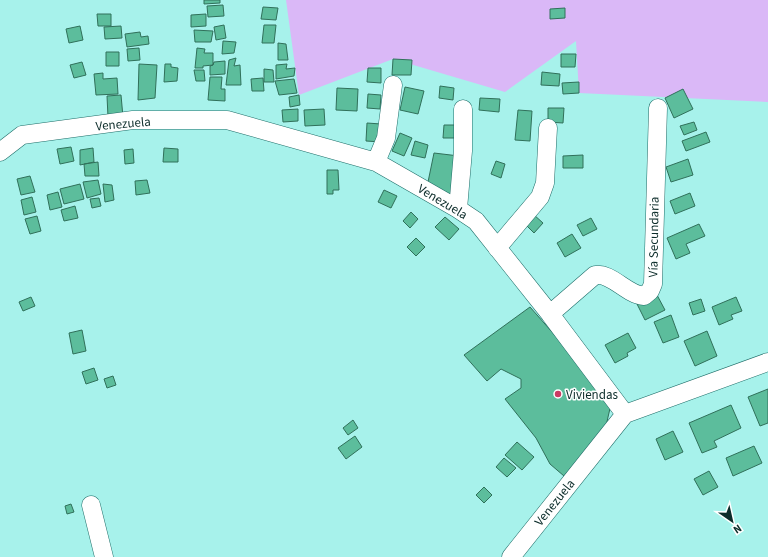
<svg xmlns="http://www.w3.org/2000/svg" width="768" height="557" font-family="'Source Sans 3',sans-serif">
  <rect width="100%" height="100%" fill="#a7f2eb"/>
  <!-- green -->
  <path fill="#dab8f7" d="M286,0H768V102L579,93L576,41L505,92L393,59L299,95Z"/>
  <!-- building -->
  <path fill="#5cbd9c" stroke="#30705a" d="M204,0H220V3L204,4Z
    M223,5L224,16L208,17L207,6Z
    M263,7L278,8L276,20L261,19Z
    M565,8V18L550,19V9Z
    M97,14H111V26H98Z
    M206,14V26L191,27V15Z
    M224,25L226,38L216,40L214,27Z
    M264,25H276L274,43H262Z
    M80,26L83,40L69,43L66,29Z
    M121,26L122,38L105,39L104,27Z
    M194,30L213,31L211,42H195Z
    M140,32L141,37L148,36L149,44L127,47L125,34Z
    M223,41L236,42L234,53L222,54Z
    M278,43L286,44L288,60H278Z
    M139,48L140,60L128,61L127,49Z
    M197,48L205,49L204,53H213V65L203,66V68H195Z
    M106,52H119V66H106Z
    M561,54H576L575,67H561Z
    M236,58L234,66L240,65L241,85H226L229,60Z
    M393,59L412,60L411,75H392Z
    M225,61V74L210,75V66L213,65L214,62Z
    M82,62L86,75L74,78L70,65Z
    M139,64L157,65L155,98L138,100Z
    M165,64H171V67L178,68L177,81L164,82Z
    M287,64L286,69L295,68L294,76L276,79V65Z
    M368,68H381V83L367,82Z
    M264,69L273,70L274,82H264Z
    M194,70H204L205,81H196Z
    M542,72L560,74L559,86L541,85Z
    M103,73V79L117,78L118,94L96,95L94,74Z
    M210,77H222L221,89H225V101L208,100Z
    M263,78L264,91H252L251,79Z
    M294,79L297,93L279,95L275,81Z
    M579,82V93L563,94L562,83Z
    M440,86L454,88L453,100L439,98Z
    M405,87L424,91L418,114L400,110Z
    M337,88L358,89L357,111L336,110Z
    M683,89L693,109L674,118L665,98Z
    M368,94L381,95L380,109L367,108Z
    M121,95L123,117H108L107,96Z
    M299,95L300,105L290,107L289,97Z
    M480,98L500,99L499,112L479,110Z
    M548,108H564L563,123L548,122Z
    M298,109V121L283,122L282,110Z
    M324,109L325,125L305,126L304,110Z
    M518,110L532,111L530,141L515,140Z
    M694,122L697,130L684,135L680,126Z
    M367,123L381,124V142L366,141Z
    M444,125H456V138H443Z
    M706,132L710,142L686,151L682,141Z
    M400,133L412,138L404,156L392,151Z
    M415,141L428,145L425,158L411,155Z
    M71,147L74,161L60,164L57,149Z
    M93,148L94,162L80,165V150Z
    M164,148L178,149V162H163Z
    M133,149L134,163L125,164L124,150Z
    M434,153L459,156L455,198L428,182Z
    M583,155V168H563V156Z
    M688,159L693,175L671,182L666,167Z
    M496,161L505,164L501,178L491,174Z
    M98,162L99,176H85L84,164Z
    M327,170H338L339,190H333V194H327Z
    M30,176L35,192L21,195L17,179Z
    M98,180L101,194L87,198L83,182Z
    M147,180L150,193L136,195L135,181Z
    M80,184L84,199L64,204L60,189Z
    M103,184L112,185L114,200L105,202Z
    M384,190L397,196L391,208L378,202Z
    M58,192L62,207L50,210L47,195Z
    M690,193L695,206L675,214L670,201Z
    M32,197L36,212L24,215L21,200Z
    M99,198L101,206L92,208L90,199Z
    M75,206L78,218L64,221L61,210Z
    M411,212L418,219L410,228L403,221Z
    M533,214L543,223L534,233L525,224Z
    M37,216L41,231L30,234L25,219Z
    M445,217L459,229L449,240L435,227Z
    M591,218L597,229L583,236L577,225Z
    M699,224L705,236L686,244L690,253L676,259L667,238Z
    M572,234L581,248L565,257L557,243Z
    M416,238L425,247L416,256L407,247Z
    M657,295L665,310L645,320L637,304Z
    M31,297L35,306L23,311L19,302Z
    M736,297L742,311L731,315L733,319L719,325L712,307Z
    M701,299L705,311L693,315L689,303Z
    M530,307L588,373L611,404L606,426L564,476L550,464L536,438L505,399L521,388V379L501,369L487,381L464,355Z
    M671,315L679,337L663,343L654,322Z
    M82,330L86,351L73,354L69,333Z
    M707,331L717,356L695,366L684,341Z
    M628,333L636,348L627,353L628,356L615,363L605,345Z
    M94,368L98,380L86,384L82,372Z
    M113,376L116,385L107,388L104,379Z
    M768,389V423L760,426L748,397Z
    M731,405L741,428L714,441L717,447L702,453L689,423Z
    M353,420L358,428L348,435L343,428Z
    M673,431L683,452L665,460L656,439Z
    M355,436L362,447L346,459L338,448Z
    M517,442L534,457L522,470L505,455Z
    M754,446L762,463L733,476L726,458Z
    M504,458L516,468L507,477L496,467Z
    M709,471L718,487L703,495L694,479Z
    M484,487L492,495L484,503L476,495Z
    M71,504L74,512L67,514L65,506Z"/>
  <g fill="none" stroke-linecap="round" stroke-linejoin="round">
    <defs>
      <path id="minor" d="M0,152L22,135L133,120H227L376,162L458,209L476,221L550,314L625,414L511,557
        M376,162L386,138L393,85
        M458,209L463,151V109
        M497,248L540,197L545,183L548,128
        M550,314L595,275C611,272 627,295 644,296L650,291L653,284L658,108
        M625,414L768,362
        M91,505L104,557"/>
    </defs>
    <!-- minor casing -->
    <use href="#minor" stroke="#1e6d68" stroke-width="19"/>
    <!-- minor -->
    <use href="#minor" stroke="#fff" stroke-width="18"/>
  </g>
  <!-- markers -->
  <circle fill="#ca3b63" stroke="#fff" stroke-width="1.5" cx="558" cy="394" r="4"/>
  <g text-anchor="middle" stroke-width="3" stroke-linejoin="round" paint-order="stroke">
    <!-- street labels -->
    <g font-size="13" fill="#0c2c2a" stroke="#fff">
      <text transform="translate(123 123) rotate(-5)" y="5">Venezuela</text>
      <text transform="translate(443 201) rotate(31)" y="5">Venezuela</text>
      <text transform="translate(653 237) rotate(-89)" y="5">Vía Secundaria</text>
      <text transform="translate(554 502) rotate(-51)" y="5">Venezuela</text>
    </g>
    <!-- poi labels -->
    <g font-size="13" fill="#0c2c2a" stroke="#fff" text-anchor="start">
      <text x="566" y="399">Viviendas</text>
    </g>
  </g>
  <!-- north arrow -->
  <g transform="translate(732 521) rotate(146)" stroke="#ffffff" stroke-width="3" paint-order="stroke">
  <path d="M0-3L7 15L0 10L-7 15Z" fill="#0c2c2a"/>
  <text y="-6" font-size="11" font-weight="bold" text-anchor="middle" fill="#0c2c2a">N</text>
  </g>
</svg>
